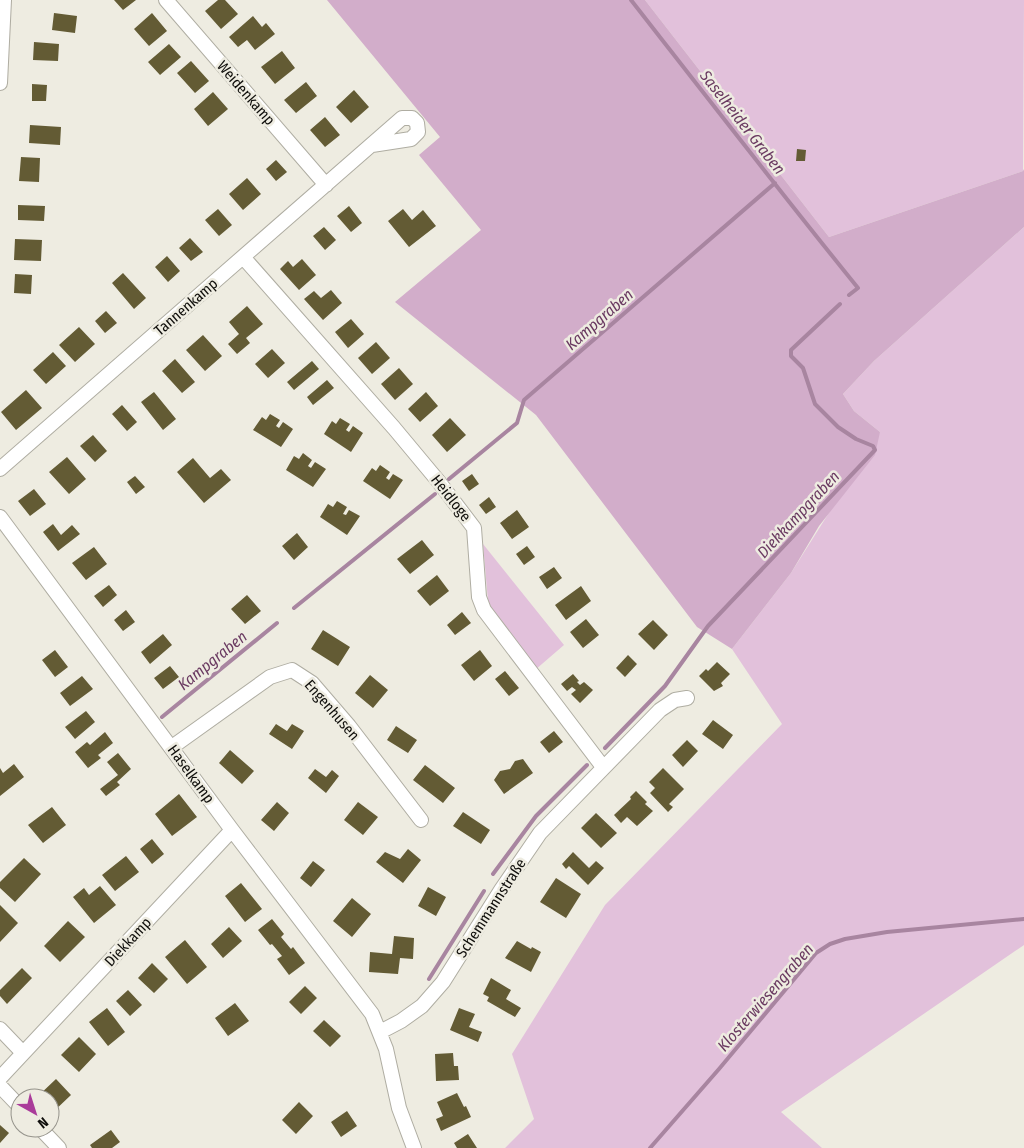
<svg xmlns="http://www.w3.org/2000/svg" width="1024" height="1148" font-family="'Fira Sans Condensed',sans-serif">
  <rect width="100%" height="100%" fill="#eeece1"/>
  <!-- green -->
  <path fill="#e2c1db" d="M645,0H1024L1023,171L829,237Z
    M1024,227V945L781,1112L822,1148H505L534,1119L512,1054L605,905L782,724L732,649L791,573L880,432L854,411L843,394L874,361Z
    M483,544L564,645L535,670L489,612Z"/>
  <!-- forest -->
  <path fill="#d2adca" d="M327,0H645L829,237L1023,171L1024,169V227L874,361L843,394L854,411L880,432L875,455L819,526L791,573L732,649L697,627L536,415L395,302L481,230L419,155L440,137Z"/>
  <g fill="none" stroke-linecap="round" stroke-linejoin="round">
    <!-- stream -->
    <path stroke="#a885a0" stroke-width="4" d="M631,0C706,96 781,193 858,288L849,295
      M449,479L517,423L524,400L775,183
      M294,608L435,494
      M162,717L277,623
      M605,748L665,686L708,626L875,450L873,446L856,439L838,427L815,404L803,368L791,356V350L840,304
      M493,874L536,816L587,765
      M429,979L484,891
      M650,1148L719,1069L816,953L830,944L845,939L887,932L1024,919"/>
  </g>
  <!-- building -->
  <path fill="#635b34" d="M114,0H136L123,10Z
    M218,0H225L238,14L221,29L205,11Z
    M54,13L77,16L75,33L52,30Z
    M152,13L167,31L149,46L134,29Z
    M253,16L262,27L266,23L275,34L255,50L247,40L238,47L229,37Z
    M34,42L59,44L58,61L33,60Z
    M169,44L181,57L160,75L148,62Z
    M282,51L295,68L275,84L261,67Z
    M191,61L209,81L195,93L177,73Z
    M306,82L317,96L296,113L284,100Z
    M32,84L47,85L46,101H32Z
    M354,90L369,107L351,123L336,107Z
    M213,92L228,109L208,126L194,109Z
    M325,117L340,135L325,147L310,130Z
    M30,125L61,127L60,145L29,143Z
    M797,149L806,150L805,161H796Z
    M21,157L40,158L39,182L19,181Z
    M276,160L287,172L276,181L266,169Z
    M247,178L261,194L243,210L229,194Z
    M18,205L45,206L44,221L18,220Z
    M349,206L362,223L351,232L337,216Z
    M218,209L232,225L219,236L205,220Z
    M403,209L412,220L423,210L436,226L409,247L388,221Z
    M324,227L336,240L325,250L313,236Z
    M190,238L203,252L191,261L179,248Z
    M15,239L42,240L41,261L14,260Z
    M167,256L180,271L168,282L155,267Z
    M302,259L316,275L299,290L280,269L288,261L293,267Z
    M123,273L146,298L134,309L112,283Z
    M15,274L32,275L31,294L14,293Z
    M331,290L342,303L323,320L304,299L314,291L321,298Z
    M247,306L263,324L246,338L250,343L237,354L228,344L239,334L229,322Z
    M106,311L117,323L105,333L95,321Z
    M351,319L364,334L348,348L335,332Z
    M79,327L95,344L75,362L59,345Z
    M203,335L222,356L205,371L186,350Z
    M376,342L390,358L372,374L358,358Z
    M272,349L285,363L268,378L255,364Z
    M53,352L66,366L46,384L33,370Z
    M175,359L195,382L182,393L162,371Z
    M312,361L319,369L294,390L287,382Z
    M399,368L413,384L395,400L381,384Z
    M327,380L334,388L313,405L307,397Z
    M26,390L42,408L16,430L1,412Z
    M154,392L176,419L163,430L141,402Z
    M426,392L438,406L420,422L408,409Z
    M122,405L137,422L127,431L112,414Z
    M270,414L280,420L276,426L279,428L283,422L293,429L281,447L253,430L262,417L266,420Z
    M340,418L350,424L346,430L349,432L353,426L363,433L351,452L324,434L332,421L336,424Z
    M450,418L466,435L447,452L432,435Z
    M93,435L107,451L95,462L80,446Z
    M303,453L312,460L308,466L311,468L315,462L326,469L313,487L286,470L294,456L299,459Z
    M67,457L86,479L69,494L49,472Z
    M193,458L210,478L221,469L231,480L204,503L177,472Z
    M380,465L390,472L386,478L389,480L393,474L403,480L390,499L363,481L372,468L376,471Z
    M472,474L479,484L469,491L462,481Z
    M135,476L145,487L136,494L127,482Z
    M34,489L46,504L30,516L18,501Z
    M489,497L496,507L486,514L479,505Z
    M337,501L347,507L343,514L346,515L349,510L360,516L347,535L320,517L328,504L333,507Z
    M517,510L529,527L512,539L500,523Z
    M53,524L61,535L72,525L80,534L58,551L43,532Z
    M297,533L308,547L294,560L282,546Z
    M422,540L434,555L410,574L397,559Z
    M527,546L535,557L524,565L516,554Z
    M94,547L107,564L86,580L72,563Z
    M554,567L562,578L547,589L539,577Z
    M437,575L449,591L430,606L417,591Z
    M109,585L117,595L103,607L94,596Z
    M581,586L591,601L566,620L555,605Z
    M247,595L261,611L245,624L231,609Z
    M126,610L135,622L123,631L114,620Z
    M462,612L471,623L455,635L447,625Z
    M586,619L599,635L583,648L570,632Z
    M653,620L668,635L654,650L638,634Z
    M323,630L350,647L338,666L311,649Z
    M163,634L172,645L150,664L141,652Z
    M55,650L68,667L55,677L42,660Z
    M480,650L492,666L474,681L461,665Z
    M628,655L637,664L625,677L616,668Z
    M717,662L730,674L721,683L723,686L714,691L699,676L706,669L708,671Z
    M170,666L179,677L163,689L154,678Z
    M505,671L519,688L509,696L495,679Z
    M573,674L579,681L577,682L580,685L584,682L593,690L580,703L571,694L576,690L572,687L567,691L561,684Z
    M370,675L388,690L373,708L355,693Z
    M82,676L93,689L70,706L60,693Z
    M86,711L95,722L75,739L65,727Z
    M713,720L733,735L723,749L702,734Z
    M276,724L287,731L292,724L304,731L292,749L269,734Z
    M396,726L417,740L408,753L387,740Z
    M554,731L563,742L549,753L540,742Z
    M105,732L113,743L98,755L101,758L88,768L75,752L87,742L90,745Z
    M687,740L698,751L683,767L672,755Z
    M230,750L254,771L242,784L219,763Z
    M118,753L131,769L117,782L120,785L106,796L100,789L118,775L107,762Z
    M523,759L533,773L504,794L494,780L500,771L510,769L515,761Z
    M14,764L24,777L0,796V768L3,773Z
    M425,765L455,788L443,803L413,780Z
    M663,768L684,789L669,804L673,807L668,812L650,793L655,788L649,782Z
    M315,769L326,777L332,770L339,776L326,793L308,778Z
    M636,791L647,802L645,804L653,811L637,826L627,817L621,823L614,815L631,799L630,797Z
    M179,794L197,817L172,836L155,814Z
    M277,802L289,813L274,831L261,820Z
    M358,802L378,817L363,835L344,820Z
    M52,807L66,825L43,843L28,825Z
    M463,812L490,830L481,844L453,826Z
    M596,813L617,833L601,848L581,828Z
    M152,839L164,854L152,864L140,849Z
    M408,849L421,860L403,883L376,862L385,852L400,859Z
    M573,852L589,868L596,861L604,868L588,885L569,866L566,869L562,864Z
    M126,856L139,872L115,891L102,875Z
    M24,858L41,874L15,902L0,888V882Z
    M313,861L325,870L311,887L300,878Z
    M556,878L581,894L566,918L540,902Z
    M241,883L262,909L245,922L225,896Z
    M100,886L116,905L94,923L73,897L84,888L89,895Z
    M428,887L446,897L436,916L418,906Z
    M352,898L371,914L352,937L333,921Z
    M0,905L18,923L0,942Z
    M272,919L284,934L281,937L291,949L293,947L305,963L289,975L277,959L282,956L272,944L270,945L258,930Z
    M68,921L85,937L60,962L44,946Z
    M229,927L242,941L223,958L211,944Z
    M394,936L414,938L413,959L400,958L398,974L369,972L370,952L392,954Z
    M185,940L207,967L187,984L165,957Z
    M517,941L531,949L532,947L541,952L531,972L505,958Z
    M152,963L168,979L154,993L138,978Z
    M22,968L32,978L7,1004L0,996V990Z
    M491,978L511,990L506,999L521,1008L515,1017L487,1001L489,997L483,994Z
    M305,986L317,998L301,1014L289,1002Z
    M128,990L142,1005L130,1016L116,1001Z
    M235,1003L249,1021L228,1036L215,1018Z
    M107,1008L125,1032L108,1046L89,1022Z
    M459,1008L475,1014L469,1027L482,1032L478,1042L450,1030Z
    M324,1020L341,1036L330,1047L313,1031Z
    M79,1037L96,1054L79,1072L61,1055Z
    M453,1053L454,1066H458L459,1080L436,1081L435,1054Z
    M56,1079L71,1095L52,1113L50,1110V1098L37,1097Z
    M457,1093L464,1107L466,1106L471,1117L441,1131L436,1119L443,1116L437,1102Z
    M299,1102L313,1116L296,1134L282,1120Z
    M347,1111L357,1126L341,1137L331,1122Z
    M0,1125L9,1133L0,1143Z
    M111,1130L120,1142L112,1148H92L90,1145Z
    M468,1134L477,1148H457L454,1143Z"/>
  <g fill="none" stroke-linecap="round" stroke-linejoin="round">
    <defs>
      <path id="street" d="M166,0L326,185
        M0,83L4,0
        M243,257L394,428L439,482L474,528L479,597L484,610L603,767
        M0,469L402,118H412L417,123L418,132L411,139L372,145
        M0,517L232,830L372,1014L386,1049L399,1108L414,1148
        M172,747L270,677L292,670L312,683L349,726L421,820
        M0,1029L23,1053
        M380,1032L401,1021L422,1006L443,982L501,890L540,833L660,710L675,700L687,698
        M0,1078L232,830
        M0,1086L20,1107
        M40,1128L59,1148"/>
    </defs>
    <!-- street casing -->
    <use href="#street" stroke="#afada2" stroke-width="16"/>
    <!-- street -->
    <use href="#street" stroke="#fff" stroke-width="14"/>
  </g>
  <g text-anchor="middle" stroke-width="5" stroke-linejoin="round" paint-order="stroke">
    <!-- street labels -->
    <g font-size="15" fill="#0f0e0b" stroke="#eeece1">
      <text transform="translate(246 93) rotate(49)" y="5">Weidenkamp</text>
      <text transform="translate(186 307) rotate(-41)" y="5">Tannenkamp</text>
      <text transform="translate(451 498) rotate(52)" y="5">Heidloge</text>
      <text transform="translate(332 710) rotate(49)" y="5">Engenhusen</text>
      <text transform="translate(191 774) rotate(54)" y="5">Haselkamp</text>
      <text transform="translate(491 908) rotate(-57)" y="5">Schemmannstraße</text>
      <text transform="translate(128 942) rotate(-47)" y="5">Diekkamp</text>
    </g>
    <!-- water labels -->
    <g font-size="16" font-style="italic" fill="#6a3a61" stroke="#eeece1">
      <text transform="translate(743 122) rotate(52)" y="6">Saselheider Graben</text>
      <text transform="translate(599 319) rotate(-41)" y="6">Kampgraben</text>
      <text transform="translate(798 514) rotate(-47)" y="6">Diekkampgraben</text>
      <text transform="translate(212 660) rotate(-39)" y="6">Kampgraben</text>
      <text transform="translate(765 997) rotate(-49)" y="6">Klosterwiesengraben</text>
    </g>
  </g>
  <!-- north arrow -->
  <g transform="translate(35 1113) rotate(141)"><circle r="24" fill="#eeece1" stroke="#95938b"/>
  <path d="M0-4L9 19L0 12L-9 19Z" fill="#aa3c9a"/>
  <text y="-8" font-size="14" font-weight="bold" text-anchor="middle" fill="#0f0e0b">N</text>
  </g>
</svg>
